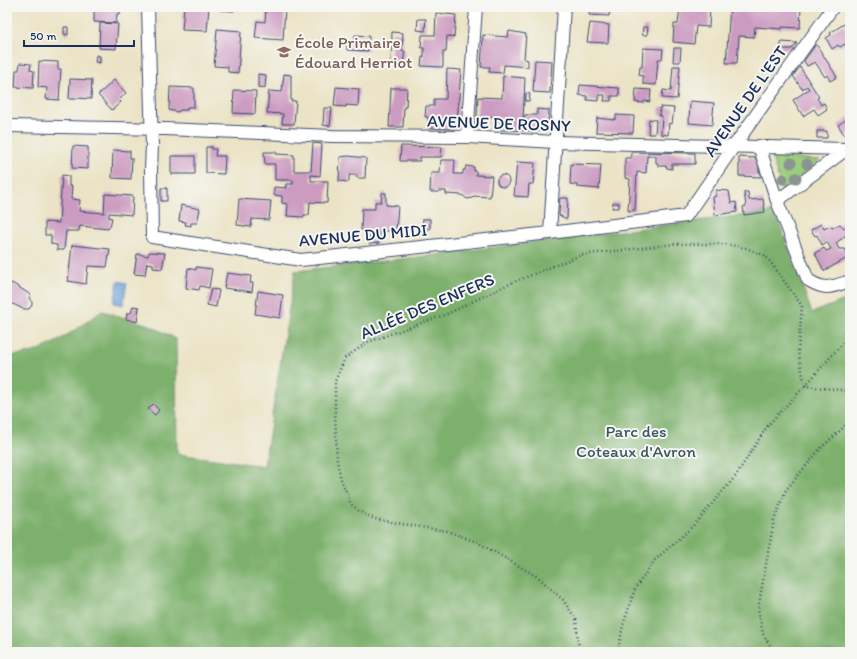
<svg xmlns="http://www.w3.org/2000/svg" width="857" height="659" font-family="Itim,sans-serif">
  <rect width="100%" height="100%" fill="#f6f6f2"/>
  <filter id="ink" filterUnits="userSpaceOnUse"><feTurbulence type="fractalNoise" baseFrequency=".025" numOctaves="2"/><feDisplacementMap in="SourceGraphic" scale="8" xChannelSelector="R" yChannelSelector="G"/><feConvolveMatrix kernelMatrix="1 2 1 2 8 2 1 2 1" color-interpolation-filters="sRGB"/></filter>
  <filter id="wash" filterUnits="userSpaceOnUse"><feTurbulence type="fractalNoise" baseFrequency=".012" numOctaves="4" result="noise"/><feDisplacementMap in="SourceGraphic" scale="16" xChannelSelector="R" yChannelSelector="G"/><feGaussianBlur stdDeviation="0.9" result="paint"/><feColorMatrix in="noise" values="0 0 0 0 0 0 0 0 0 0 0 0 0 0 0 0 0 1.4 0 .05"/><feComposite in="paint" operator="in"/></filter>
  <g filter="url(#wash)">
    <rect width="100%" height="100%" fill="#ebe3c5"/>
    <!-- green -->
    <path fill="#9ccd7c" stroke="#5c7e6d" d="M772,157L820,160L782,191Z"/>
    <!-- forest -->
    <path fill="#7db06c" stroke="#4c7065" d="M775,211L812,313L850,298V652H7V355C40,359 76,329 102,311L149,325L176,339L177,454L264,466L295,271L419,257Z"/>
    <!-- water -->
    <path fill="#669ed5" stroke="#40669a" d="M118,281L127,283L123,305L114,303Z"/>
    <g id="blocks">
      <!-- building -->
      <path fill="#cc9bc1" d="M94,7H120V14H117L116,23L94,22Z
        M184,7H209L207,31L182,30Z
        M220,7H234V11L220,10Z
        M266,7H285L283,40L255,38L257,21L265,22Z
        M499,7H515V10L499,9Z
        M590,7H610L609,16L589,15Z
        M680,7H710L709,27L696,26L694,44L673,42L674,24H678Z
        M730,7H801L800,28L782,27V29L755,27L754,37L739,36L737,63H726Z
        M436,13L456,15L454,37L447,36L446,52H443V67L421,66L422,57H424V48H421L422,35H435Z
        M418,19H426L425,31L417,30Z
        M100,23L118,24L116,49L99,48Z
        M590,23L609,25L608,43L587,42Z
        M844,24L850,34V41L840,47L838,45L832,49L826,38L831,35L830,33Z
        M64,27H68V35L64,34Z
        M643,27H648L647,35H642Z
        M217,29L241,31L238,73L228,72V67L214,66Z
        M509,31L526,34L524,59L528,60V67L504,65L503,73L489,72L490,67H481L483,35L508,37Z
        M392,32L403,33L402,51H405L403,63L391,62Z
        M355,35L369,36L368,51L347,50V41H354Z
        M781,42L797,43L792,49H781Z
        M816,44L837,77L830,81L827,75L825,77L815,62L807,66L804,61Z
        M643,48L663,49L662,59H658L656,85L643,84V76L639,75L640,67H642Z
        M674,48H681L680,62H673Z
        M96,55L100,56V63L95,62Z
        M535,60L552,61L550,93L533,92Z
        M39,61L58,62V69H61L59,100L46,99L47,88L38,87Z
        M20,63L31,64L30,70L34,71L33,88L15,87L16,70H19Z
        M673,66H680L677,99L662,98L663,90L671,91Z
        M800,67L819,97L817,98L821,105L824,103L827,109L818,115L814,109L803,116L793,100L809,89L807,86L802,89L793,76Z
        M447,69L461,70L457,123H455L454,129L428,128V117H425L426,106H434V99H446Z
        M258,74L266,75L265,88L258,87Z
        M284,74L291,75V101H296L294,124H282L283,114L267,113L269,91L282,92Z
        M503,76L525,78L523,121H524L525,115H537V109L549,110L548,125L542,131L500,130L501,118L477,117L478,97L502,98Z
        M70,79L92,80L91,99L77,98V99H69Z
        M114,80L126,93L119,100L121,102L112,110L98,95Z
        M580,85L619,88V96H611V101H604L605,95H599V101L587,100V96L579,95Z
        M170,87L194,88V107H187V110H181L177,112L169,110Z
        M336,87L359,89L358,106L346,105V107L334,106Z
        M391,88H407L406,107H404L403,127H389Z
        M636,89L651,90L650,102L644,101V103L635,102Z
        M234,90L256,91L255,114L233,113Z
        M526,93L530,94L529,101H525Z
        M690,101L714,103L712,125L689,123Z
        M660,107L674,108L672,124L669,123L668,135L661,134L662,116H659Z
        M324,108H332L330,126L323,125Z
        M616,115L634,116L633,133L596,132L597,118L614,120V119H616Z
        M850,117V133L845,136L838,125Z
        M649,119L656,120L655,134H648Z
        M817,131H827V138H817Z
        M313,143L322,144L320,176L311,175V181H328L327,203L310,202L309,215H304V217L287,216L288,204L282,203V196L274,195V187L286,188V184H293V180H275V164H265L264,152H276V154L294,155V171H311Z
        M73,146L88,147V169L72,168Z
        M401,146L442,147L441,157H420V161H400Z
        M206,147H212V149H216L215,156H225L224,174L206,173Z
        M113,150L130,151V158H132L131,179L112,178Z
        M631,152L695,153V164H672V169L667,168L666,166H658V163H656V156H647L646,173L637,172L635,210L628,211L630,179L625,178V158H631Z
        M171,156H195V174H171Z
        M348,156L366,158L365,178H357V175H349V182L339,181L340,157Z
        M739,157L755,158L759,161V172H761V177L739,176Z
        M441,160H455L454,174H463V170H465L466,166L474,167V171H476V175L492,176L490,197L474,196L472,198L467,199L462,195L446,194V191H439V192H430L431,173H440Z
        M517,162L535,163L533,184H529L528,197L514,196Z
        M571,164L601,165L599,189L577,187V185L570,184Z
        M62,175L69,176V186H72L71,199L80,200L79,211L104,213L105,194L133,196L132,215L109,213V217L112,218L110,227H109L108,229L80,226L79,231H66L64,250H57V245L51,244V235H45V222L59,223Z
        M497 181a6 6 0 1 1 12 0a6 6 0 1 1-12 0Z
        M161,188H167V201H161Z
        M716,190L729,191L731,203L736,202L737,212L715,215L713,197L716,196Z
        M744,192H748L749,200L763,199L765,212L744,215L743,207L746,206Z
        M382,193H386V205L398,206L396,231H379V243L369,244L370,230H361L362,209H375V202H381Z
        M560,198H568L567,219H566L559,215Z
        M239,199L271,201L269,220L252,219L251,227L237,225Z
        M613,203H619V208H612Z
        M181,205L200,209L197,223H191V226L185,225L186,222L179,221Z
        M423,219H430V229H422Z
        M821,224L824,229L830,226L832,228L840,224L844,228L848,225L850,227V232L836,243L839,249H845L849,257L824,271L815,253L824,248L826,251L831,249L827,242L822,245L817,235L815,236L811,230Z
        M72,245L110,249L107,267L88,266L86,284L68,281Z
        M149,252L165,253L162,269L153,268V264L147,263L145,275L134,274L137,254L148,256Z
        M196,267L212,269L209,288L200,286L199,290L186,288L188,268L196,270Z
        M227,273L251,276L250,283H253L252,292L224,288Z
        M12,283L31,295L29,298L32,302V305L29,309H23L13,304L7,305V286Z
        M211,289L219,290L216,307L207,305Z
        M258,291L283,295L280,318L255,314Z
        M133,306L139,307L137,322L126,319L127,313H131Z
        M153,404L159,410L155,415L148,409Z"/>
    </g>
  </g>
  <g filter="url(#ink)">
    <use href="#blocks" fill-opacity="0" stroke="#3a4a6d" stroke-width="1"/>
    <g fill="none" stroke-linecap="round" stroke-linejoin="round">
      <defs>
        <path id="street" d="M148,7L152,145L151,170L152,237L301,260L550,233L686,216L734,146L833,7
          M7,126L165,129L332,136L467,137L555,142L846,149
          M467,137L476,7
          M759,146L777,201L808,280C826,291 831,287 850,281
          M777,201L848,148
          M550,233L564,7"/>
      </defs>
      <!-- street casing -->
      <use href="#street" stroke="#3a4a6d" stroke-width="14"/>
      <!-- path -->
      <path stroke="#3a4a6d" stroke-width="2.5" stroke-dasharray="1 3" stroke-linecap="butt" d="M579,652L576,619L563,600L538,577L477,542L447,531L420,527L375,519L362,513L351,504L341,479L337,461L335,411V381L345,358L368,342L447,314L509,284L581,255L674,244H725L746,248L766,256L802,306L798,351L805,386L850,391
        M618,652L623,625L635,589L655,560L693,526L735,477L768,425L805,386L850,335
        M774,652L763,634L758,609L774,520L786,490L820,449L845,426L850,422"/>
      <!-- street -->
      <use href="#street" stroke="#fff" stroke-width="12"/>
    </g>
    <!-- trees -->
    <g fill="#8a9591">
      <circle cx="791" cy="163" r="5.5"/>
      <circle cx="807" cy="164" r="5.5"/>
      <circle cx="796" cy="178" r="5.5"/>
      <circle cx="783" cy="179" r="5.5"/>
    </g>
  </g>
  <!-- icons -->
  <defs>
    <symbol id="school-bare" viewBox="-9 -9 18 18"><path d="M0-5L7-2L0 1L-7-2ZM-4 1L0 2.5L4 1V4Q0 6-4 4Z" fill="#8d6e63" stroke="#f6f6f2" stroke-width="2.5" paint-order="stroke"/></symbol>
  </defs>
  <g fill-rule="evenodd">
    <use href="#school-bare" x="274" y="42" width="20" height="20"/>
  </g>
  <g text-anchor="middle" stroke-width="4" stroke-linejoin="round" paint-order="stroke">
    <!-- education labels -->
    <g font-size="17" fill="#785e54" stroke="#f6f6f2" text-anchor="start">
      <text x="295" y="48">École Primaire<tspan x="295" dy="20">Édouard Herriot</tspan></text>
    </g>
    <!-- street labels -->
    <g font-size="17" fill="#1b2f5e" stroke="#f6f6f2">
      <text transform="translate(745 101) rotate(-55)" y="6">AVENUE DE L'EST</text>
      <text transform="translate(499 123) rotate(2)" y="6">AVENUE DE ROSNY</text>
      <text transform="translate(363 235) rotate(-5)" y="6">AVENUE DU MIDI</text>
      <text transform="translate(427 306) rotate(-23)" y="6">ALLÉE DES ENFERS</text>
    </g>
    <!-- park labels -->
    <g font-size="17" fill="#3b5666" stroke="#f6f6f2">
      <text x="636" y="437">Parc des<tspan x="636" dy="20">Coteaux d'Avron</tspan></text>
    </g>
  </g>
  <!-- margin -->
  <rect width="857" height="659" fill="none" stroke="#f6f6f2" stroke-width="24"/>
  <!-- scale -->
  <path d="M24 40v6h110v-6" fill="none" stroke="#1b2f5e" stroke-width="2"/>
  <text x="30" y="40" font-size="12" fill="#1b2f5e" stroke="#f6f6f2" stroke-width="3" paint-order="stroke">50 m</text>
</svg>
